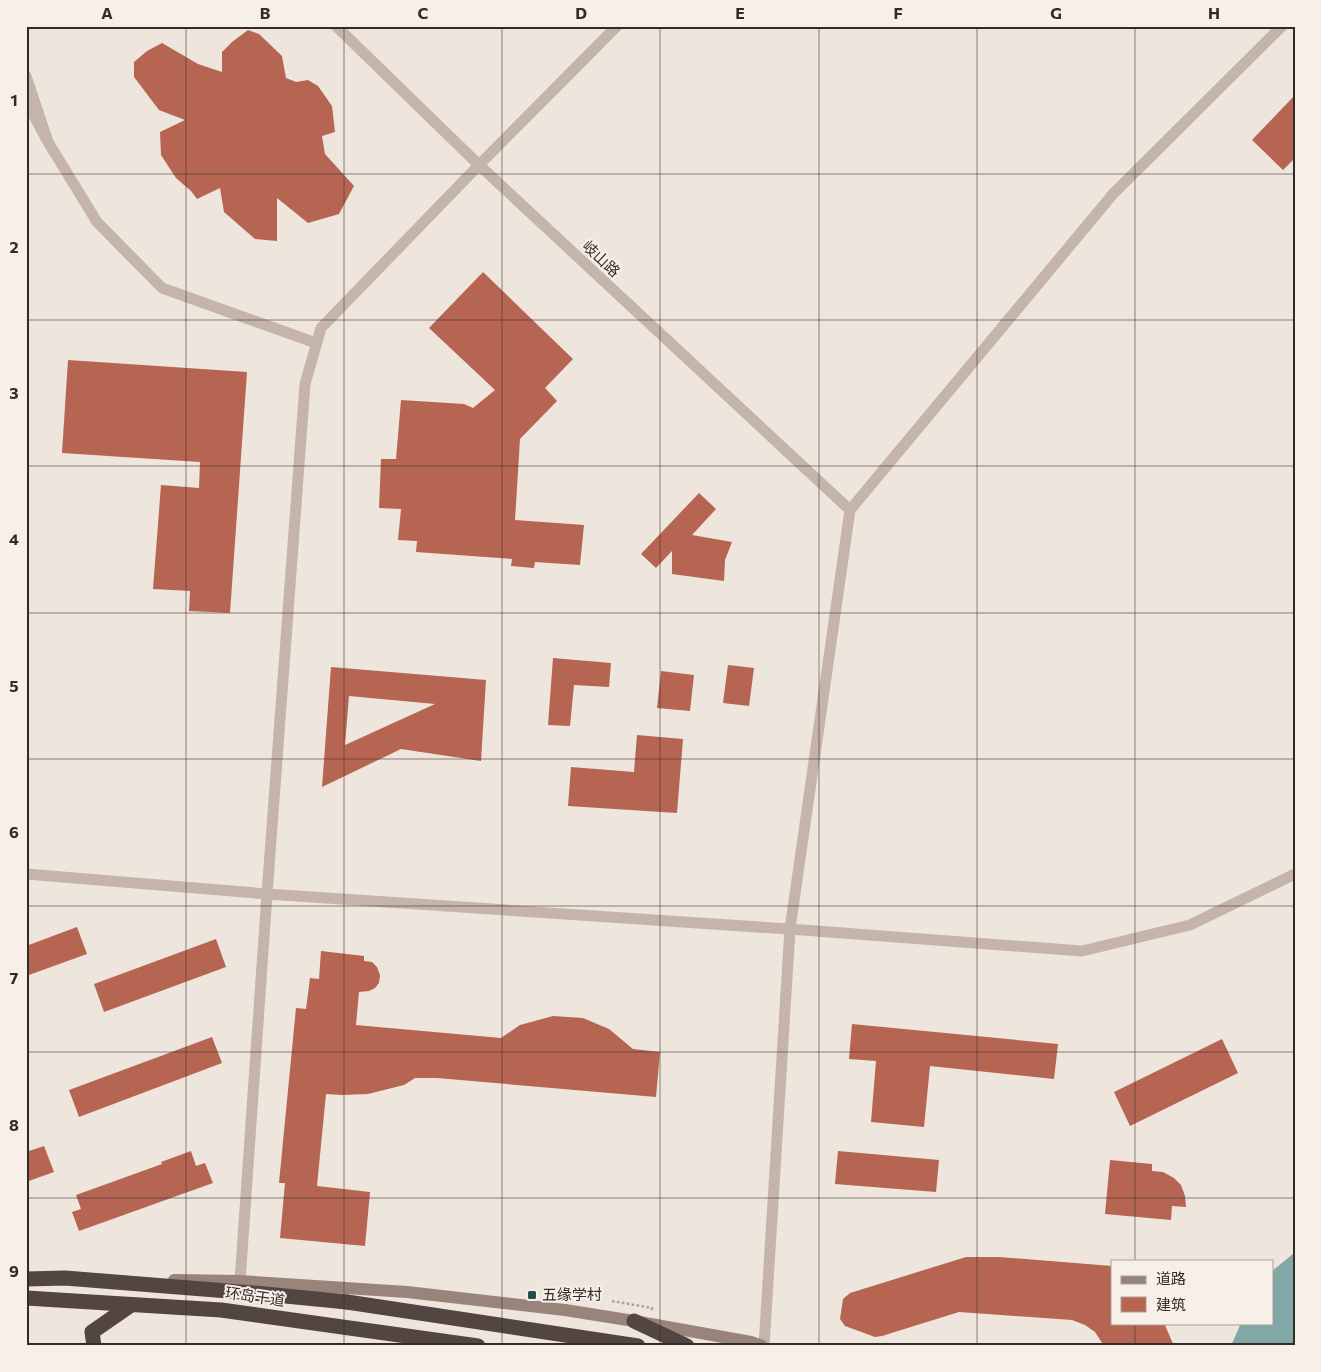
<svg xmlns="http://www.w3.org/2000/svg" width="1321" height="1372" font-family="Commissioner,'Noto Sans SC',sans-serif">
  <rect width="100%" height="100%" fill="#eee5dc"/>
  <!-- water -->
  <path fill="#7fa8a7" d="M1293,1254H1295V1346H1231L1241,1323H1272V1271Z"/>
  <!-- building -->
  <path fill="#b66553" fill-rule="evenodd" d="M248,30L259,34L282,56L286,78L296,82L308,80L318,86L332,106L335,132L322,136L325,154L354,186L339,214L308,223L277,198V241L255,239L224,212L220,188L197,199L191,191L176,178L161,155L160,132L185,120L159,110L134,77V62L147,51L162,43L198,64L222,72V52L232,42Z
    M1295,95V158L1283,170L1252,140Z
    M483,272L573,359L545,388L557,401L520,439L515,520L584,525L580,565L535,562L534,568L511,566L512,559L416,552L417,541L398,540L401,509L379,508L381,459H396L401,400L464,404L473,408L495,390L429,328Z
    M68,360L247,372L230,613L189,611L190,591L153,589L161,485L199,488L200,462L62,453Z
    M699,493L716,509L692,535L732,542L725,560L724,581L672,574V551L656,568L641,554Z
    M553,658L611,663L609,687L574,685L570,726L548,725Z
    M728,665L754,668L749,706L723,703Z
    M331,667L486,680L481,761L401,749L322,787ZM349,696L435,704L345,745Z
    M661,671L694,675L690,711L657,708Z
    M637,735L683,739L677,813L568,806L571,767L634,772Z
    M77,927L87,954L26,976V946Z
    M216,939L226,967L104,1012L94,984Z
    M321,951L364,956V961L372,962L377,967L380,975L379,983L375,988L369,991L359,992L356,1025L501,1038L520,1025L553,1016L583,1018L609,1029L633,1049L660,1052L656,1097L437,1078H415L404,1085L368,1094L342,1095L326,1094L317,1186L370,1192L365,1246L280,1238L285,1183H279L296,1008L306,1009L310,978L319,979Z
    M852,1024L1058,1044L1054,1079L930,1066L924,1127L871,1122L876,1061L849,1059Z
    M212,1037L222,1063L79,1117L69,1090Z
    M1222,1039L1238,1073L1130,1126L1114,1092Z
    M44,1146L54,1172L26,1182V1152Z
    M191,1151L196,1166L205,1163L213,1183L79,1231L72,1212L81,1209L76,1195L162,1164L161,1162Z
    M838,1151L939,1160L936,1192L835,1184Z
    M1110,1160L1152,1164V1171L1163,1172L1174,1178L1181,1185L1185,1196L1186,1207L1172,1206L1171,1220L1105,1214Z
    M966,1257H999L1112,1266V1323H1164L1174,1346H1104L1095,1332L1085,1325L1072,1320L959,1312L882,1336L875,1337L845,1326L840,1319L843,1299L850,1293Z"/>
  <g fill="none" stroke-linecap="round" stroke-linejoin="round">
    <!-- path -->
    <path stroke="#b09f94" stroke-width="2.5" stroke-dasharray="2.5 2.5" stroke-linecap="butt" d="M612,1301L652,1308L651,1312"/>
    <!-- street -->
    <path stroke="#c5b4aa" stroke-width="11" d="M336,26L479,165L850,510
      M26,76L48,142L26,101
      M48,142L97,222L162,288L316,343
      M26,874L267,894L803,930L1082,951L1190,925L1295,874
      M240,1281L267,894L305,384L321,328L479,165L617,26
      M764,1346L790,929L850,510L1113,194L1282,26"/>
    <!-- secondary -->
    <path stroke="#98847b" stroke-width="12" d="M174,1280L240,1281L407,1292L565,1310L634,1321L751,1342L762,1346"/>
    <!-- highway -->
    <path stroke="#534541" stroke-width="15" d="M26,1279L65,1278L265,1294L347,1302
      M26,1298L221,1310L478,1346
      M634,1321L687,1346
      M94,1346L92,1332L131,1305"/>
    <!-- highway-bridge -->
    <path stroke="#534541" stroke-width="15" d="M347,1302L638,1346"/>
  </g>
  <!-- grid -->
  <path fill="none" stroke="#332b28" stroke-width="1" stroke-opacity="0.55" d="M186,26V1346M344,26V1346M502,26V1346M660,26V1346M819,26V1346M977,26V1346M1135,26V1261M26,174H1295M26,320H1295M26,466H1295M26,613H1295M26,759H1295M26,906H1295M26,1052H1295M26,1198H1295M1135,1323V1346"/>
  <!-- markers -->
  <rect fill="#234f4f" stroke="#f7efe8" stroke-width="2" x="527" y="1290" width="10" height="10" rx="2.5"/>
  <g text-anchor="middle" stroke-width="4" stroke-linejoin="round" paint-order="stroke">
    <!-- street labels -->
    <g font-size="15" fill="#332b28" stroke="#f7efe8">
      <text transform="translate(601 259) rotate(43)" y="5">岐山路</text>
      <text transform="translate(255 1297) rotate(8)" y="5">环岛干道</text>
    </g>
    <!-- poi labels -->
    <g font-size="15" fill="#332b28" stroke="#f7efe8" text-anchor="start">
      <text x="542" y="1300">五缘学村</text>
    </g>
  </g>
  <!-- border -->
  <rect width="1321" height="1372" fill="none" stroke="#f7efe8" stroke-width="55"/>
  <!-- legend -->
  <rect x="1111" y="1260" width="162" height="65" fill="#f7efe8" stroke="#a9a19b"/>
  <rect x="1121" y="1276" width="25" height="8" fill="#98847b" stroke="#a9a19b"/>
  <text x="1156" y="1284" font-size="15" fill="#332b28">道路</text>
  <rect x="1121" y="1297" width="25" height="15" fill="#b66553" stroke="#a9a19b"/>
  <text x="1156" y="1310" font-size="15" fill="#332b28">建筑</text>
  <rect x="28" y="28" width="1266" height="1316" fill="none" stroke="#332b28" stroke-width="2"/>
  <g font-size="16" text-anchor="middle" font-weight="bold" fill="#332b28">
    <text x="107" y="19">A</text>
    <text x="265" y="19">B</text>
    <text x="423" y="19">C</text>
    <text x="581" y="19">D</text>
    <text x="740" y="19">E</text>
    <text x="898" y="19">F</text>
    <text x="1056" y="19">G</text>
    <text x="1214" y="19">H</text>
    <text x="14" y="106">1</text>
    <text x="14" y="253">2</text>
    <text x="14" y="399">3</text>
    <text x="14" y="545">4</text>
    <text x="14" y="692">5</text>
    <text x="14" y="838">6</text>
    <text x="14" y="984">7</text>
    <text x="14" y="1131">8</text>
    <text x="14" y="1277">9</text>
  </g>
</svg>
